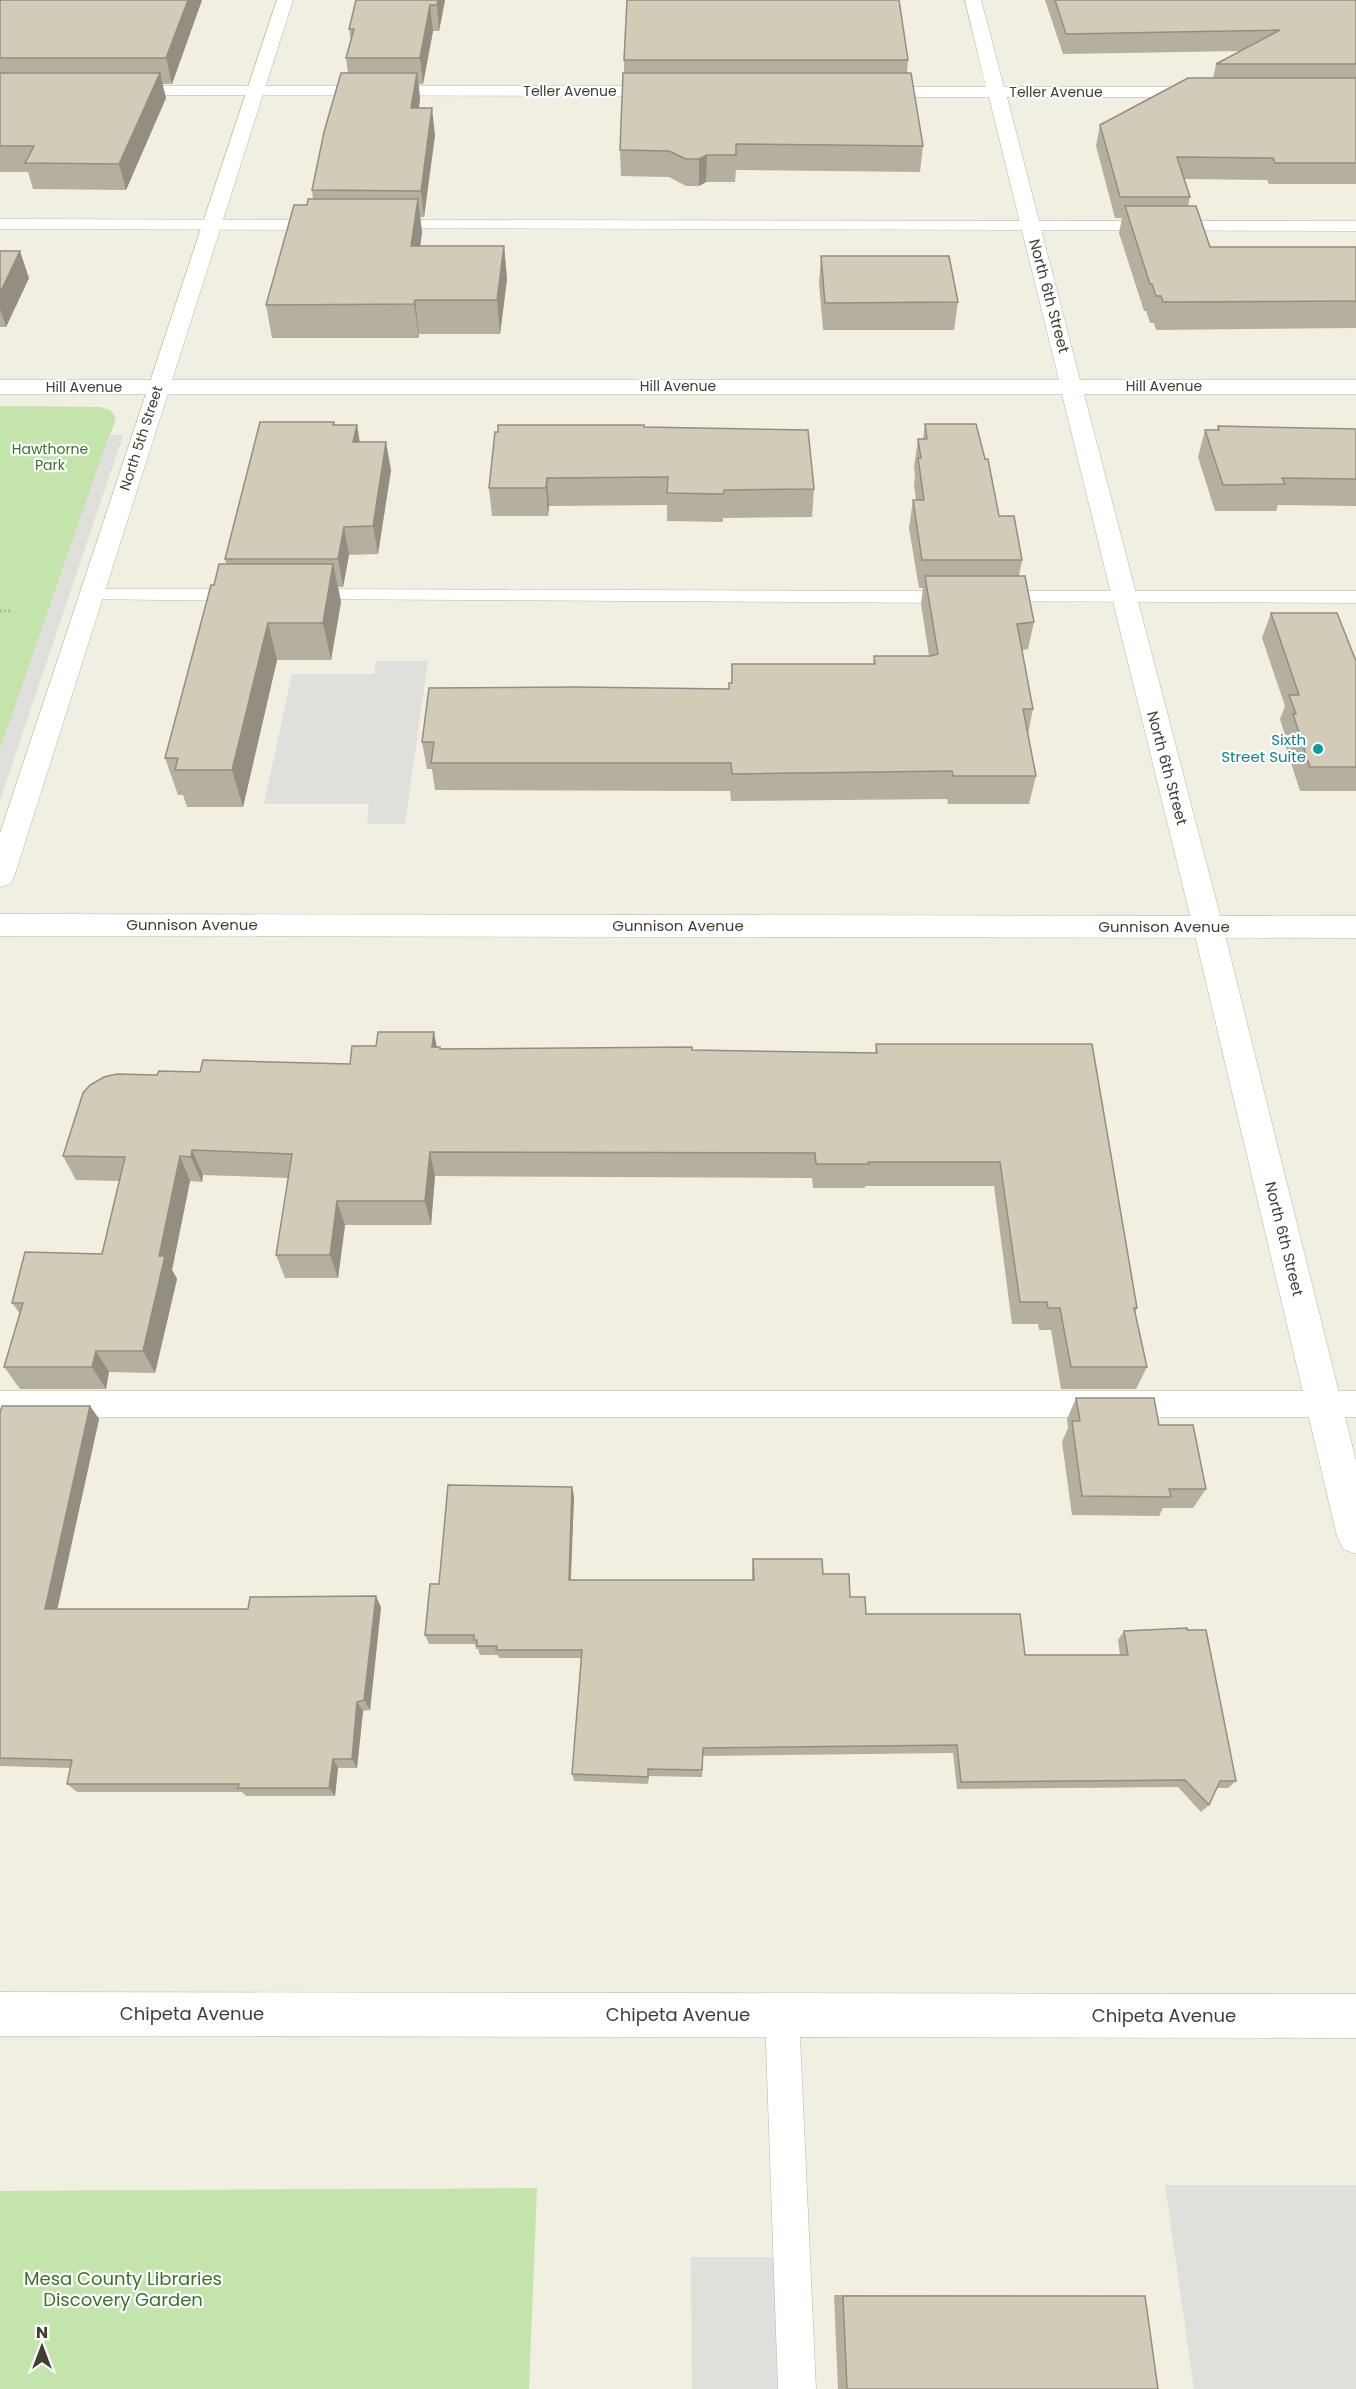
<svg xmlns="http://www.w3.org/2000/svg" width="1356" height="2389" font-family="Poppins,sans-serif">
  <rect width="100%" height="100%" fill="#f1eee2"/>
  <!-- green -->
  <path fill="#c3e5ab" d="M0,406L99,407L110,410L116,418L0,751Z
    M537,2188L529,2389H0V2191Z"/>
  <!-- parking -->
  <path fill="#e1dfdb" d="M109,435H123L0,801V749Z
    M376,661H428L405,824H367L369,804H264L292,674H374Z
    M1165,2185H1356V2389H1194Z
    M691,2257H775L779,2389H692Z"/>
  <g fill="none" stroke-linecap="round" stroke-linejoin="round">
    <defs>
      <path id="service" d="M0,219L324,220L332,225L324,230L0,229Z
        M387,220L1356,221V231L382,228L379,225L382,222Z
        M91,589H243L250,591L253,595L250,599L243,601L84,599L81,595L84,591Z
        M304,589L957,591L964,593L967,597L964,601L957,603L297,599L294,595L297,591Z
        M994,591H1356V603L987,601L984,597L987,593Z
        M0,1391H1356V1417H0Z
        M782,1998L794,2003L799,2015L816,2389H778L765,2015L770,2003Z"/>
      <path id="minor" d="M965,0H981L1004,87H1207L1213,88L1216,92L1213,96L1207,97H1007L1080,380H1356V394H1084L1223,927L1356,1461V1554L1343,1549L1337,1536L1193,927L1062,394H0V380H1059L989,97H869L863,96L860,92L863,88L869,87H986Z
        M119,86H667L673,87L676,91L673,95L667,96L113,95L110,91L113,87Z
        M0,1992L1356,1994V2038L0,2036Z"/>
      <path id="tertiary" d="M277,0H293L14,877L10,884L0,887V833Z
        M0,914L1356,916V938L0,936Z"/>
    </defs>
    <!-- service casing -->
    <use href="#service" stroke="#bcb7a5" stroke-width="1"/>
    <!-- minor casing -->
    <use href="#minor" stroke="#bcb7a5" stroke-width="1"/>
    <!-- tertiary casing -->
    <use href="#tertiary" stroke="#bcb7a5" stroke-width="1"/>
    <!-- path -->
    <path stroke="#bdb597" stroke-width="3" stroke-dasharray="2 2" stroke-linecap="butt" d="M0,611H10"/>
    <!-- service -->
    <use href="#service" fill="#fff" fill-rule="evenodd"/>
    <!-- minor -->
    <use href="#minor" fill="#fff" fill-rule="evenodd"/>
    <!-- tertiary -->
    <use href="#tertiary" fill="#fff" fill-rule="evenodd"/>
  </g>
  <!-- wall -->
  <path fill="#b5af9e" d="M0,0H202L172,84H162L166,98L126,190L33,189L28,172H0Z
    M445,0L439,31H433L423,84H419L420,99L419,108L435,135L424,217H420L422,232L420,246H504L507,279L500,334H419V338H272L266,305L307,205L313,199L312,190L348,73L346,58L351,41L349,29Z
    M1045,0H1356V184H1269L1267,180L1184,179L1190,197L1188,206L1210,247H1356V328L1156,330L1154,323H1150L1146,311H1144L1119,233L1122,218H1115L1096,146L1100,125L1213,78L1216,64L1240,51L1063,54Z
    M624,60H908L907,73L923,146L920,172L736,170L735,182H706L699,186H686L669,177L621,176L620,150L624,73Z
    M0,251L29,278L6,327H0Z
    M821,256L958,302L954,330H823L819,283Z
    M334,422L335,425H357L360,442L391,470L378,554L349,555L343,587H338L341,602L331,660H277L243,807H187L183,795H178L165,758L214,585L226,564L225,559Z
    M925,424L999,516L1022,560L1019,576L1034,622L1028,649L1022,650L1033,709L1028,734L1036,776L1029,804H948L947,799L731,801L730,791L435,790L432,769H427L422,742L729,689L731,683L732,664H873L874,656H929L921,604L923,588H919L909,528L913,500H916L914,486L915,476L914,467L918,439H923Z
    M1218,426L1356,429V506L1278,505L1276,511H1215L1198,457L1205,430H1217Z
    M644,427L814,489L812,517L723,518V522L667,521V505L549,506L548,516H492L489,488Z
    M1271,613L1356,661V791H1300L1283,738L1285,735L1280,719L1285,706L1262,638Z
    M876,1044H1092L1137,1308L1135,1312L1147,1367L1136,1389H1061L1051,1330H1039L1038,1324H1012L994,1186H865V1188H813L812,1178L435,1176L431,1225H345L338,1278H285L276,1255L288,1178L203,1175L202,1182L190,1181L172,1270L177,1279L155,1373L109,1372L106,1389H20L4,1367L20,1314L12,1303L102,1254L120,1181L76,1180L63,1156L157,1075L350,1064L437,1047L440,1049L692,1050L875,1053Z
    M1076,1398L1159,1425L1206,1489L1193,1508H1163L1159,1516L1072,1515L1062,1442L1068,1428L1067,1419Z
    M90,1406L99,1419L57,1609H248L381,1607L370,1710L363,1711L357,1768H338L335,1796H246L242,1792H77L67,1784L70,1768L0,1766V1413Z
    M572,1487L574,1497L571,1580H752V1568L753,1559L823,1574L850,1597L866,1614L1025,1655H1120L1118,1640L1124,1631L1236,1781L1228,1788H1217L1209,1805L1201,1812L1178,1787L957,1789L953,1753L703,1756L702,1777L649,1776L648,1784L574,1781L572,1774L581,1658H499L498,1655H480L478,1649H476L475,1644H429L425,1635L439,1584Z
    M834,2295L1145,2296L1158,2389H838Z"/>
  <!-- shaded-wall -->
  <path fill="#938e81" d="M188,0H202L172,84L166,58Z
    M438,0H445L439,31L437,5Z
    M430,5L433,31L423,84L420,58Z
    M160,73L166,98L126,190L119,164Z
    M417,73L420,99L414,135L411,108Z
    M432,108L435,135L424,217L421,191Z
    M707,155L706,182L699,186V159Z
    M418,199L422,232L416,279L411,246Z
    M504,246L507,279L500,334L497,300Z
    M20,251L29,278L6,327L0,309V293Z
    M415,300L419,334V338L414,304Z
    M357,425L361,453L353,442Z
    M386,442L391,470L378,554L373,526Z
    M547,478L549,506L548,516L546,488Z
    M344,527L349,555L343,587L338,559Z
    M333,564L341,602L331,660L323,623Z
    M268,623L277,660L243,807L232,770Z
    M434,1032L439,1058L432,1047Z
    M192,1150L203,1175L202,1182L191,1157Z
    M430,1152L435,1176L431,1225L425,1201Z
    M180,1156L190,1181L172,1270L177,1279L155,1373L143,1351L159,1256Z
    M337,1201L345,1225L338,1278L330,1255Z
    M96,1351L109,1372L106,1389L92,1367Z
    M90,1406L99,1419L55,1620L45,1609Z
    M572,1487L574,1497L570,1589L569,1580Z
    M376,1596L381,1607L370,1710L364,1700Z
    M357,1702L363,1711L357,1768L352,1759Z
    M333,1759L338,1768L335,1796L329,1788Z"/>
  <!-- building -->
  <path fill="#d2cbb8" stroke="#938e81" stroke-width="1.5" d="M0,0H188L166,58H0Z
    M356,0H438L437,5H430L420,58H346L354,29H349Z
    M627,0H899L908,60H624Z
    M1055,0H1356V64H1216L1280,30L1066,34Z
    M0,73H160L119,164L25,163L34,146H0Z
    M341,73H417L411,108H432L421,191L312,190L324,132Z
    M623,73H911L923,146L736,144V155H707L699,159H686L669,151L620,150Z
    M1188,78H1356V163H1275L1273,158L1177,157L1190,197H1120L1100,125Z
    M308,199H418L411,246H504L497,300H415L414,304L266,305L294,205H307Z
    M1125,206H1196L1210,247H1356V301L1163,302L1161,296H1156L1152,284H1150Z
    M0,251H20L0,293Z
    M821,256H949L958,302L825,303Z
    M260,422H334L333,425H357L353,442H386L373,526L344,527L338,559H225Z
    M925,424H976L985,459H988L999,516H1014L1022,560H922L913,500H924L918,458H921L918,439H927Z
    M498,425H644V427L808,430L814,489L724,490L723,494L667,493L668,477L547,478L546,488H489L495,432H498Z
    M1218,426L1356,429V479L1282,478L1285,484L1223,485L1205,430H1219Z
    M219,564H333L323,623H268L232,770H175L178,758H165L211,585H214Z
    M925,576H1025L1034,622L1017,624L1033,709H1023L1036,776H953L952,771L732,774L731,763H431L434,742H422L429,688L576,687L729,689V683H732V664H875L874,656H931L938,654Z
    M1271,613H1337L1356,661V767H1310L1293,714H1296L1289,695H1299Z
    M378,1032H434L432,1047H440V1049L692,1047V1050L877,1053L876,1044H1092L1137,1308H1134L1147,1367H1071L1060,1308H1048L1047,1302H1020L1000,1162H868L869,1164H816L815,1153L430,1152L425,1201H337L330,1255H276L292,1154L192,1150L191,1157L180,1156L159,1256H165L143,1351H96L92,1367H4L23,1303H12L25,1252L102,1254L125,1157L63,1156L83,1093L90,1085L104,1077L117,1074L157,1075L159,1071L200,1072L203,1060L350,1064L352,1046H376Z
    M1076,1398H1154L1159,1425H1193L1206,1489H1169L1171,1497L1082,1496L1072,1421H1080Z
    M2,1406H90L45,1609H248L250,1597L376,1596L364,1700L357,1702L352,1759H333L329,1788H238L239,1784H67L72,1760L0,1758V1413Z
    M448,1485L572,1487L569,1580H754L753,1559H822L823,1574H849L850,1597H865L866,1614H1020L1025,1655H1128L1124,1631L1187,1628V1630H1206L1236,1781H1220L1209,1805L1185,1780L961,1782L957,1745L703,1748L702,1770L648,1769V1777L572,1774L582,1650H496L497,1646H477V1640H474V1635H425L430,1584H439Z
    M843,2296H1145L1158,2389H847Z"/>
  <!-- markers -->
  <circle fill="#0f9aa8" stroke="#fff" stroke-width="2" cx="1318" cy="749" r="6"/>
  <g text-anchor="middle" stroke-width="4.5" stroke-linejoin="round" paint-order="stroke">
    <!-- far-street labels -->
    <g font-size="14" fill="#423e33" stroke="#fff">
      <text x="570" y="96">Teller Avenue</text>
      <text x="1056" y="97">Teller Avenue</text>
      <text x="678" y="391">Hill Avenue</text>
      <text x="1164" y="391">Hill Avenue</text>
      <text x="84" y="392">Hill Avenue</text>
      <text transform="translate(141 438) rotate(-72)" y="5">North 5th Street</text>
    </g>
    <!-- far-park labels -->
    <g font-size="14" fill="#3a7228" stroke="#fff">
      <text x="50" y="454">Hawthorne<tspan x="50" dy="16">Park</tspan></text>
    </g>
    <!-- street labels -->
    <g font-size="15" fill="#423e33" stroke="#fff">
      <text transform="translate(1049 296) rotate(75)" y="5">North 6th Street</text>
      <text transform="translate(1167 768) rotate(75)" y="5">North 6th Street</text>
      <text x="192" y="930">Gunnison Avenue</text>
      <text x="678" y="931">Gunnison Avenue</text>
      <text x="1164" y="932">Gunnison Avenue</text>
      <text transform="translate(1284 1239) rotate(76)" y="5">North 6th Street</text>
    </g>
    <!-- culture labels -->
    <g font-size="15" fill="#0d838f" stroke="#fff" text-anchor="end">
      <text x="1306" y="745">Sixth<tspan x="1306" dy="17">Street Suite</tspan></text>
    </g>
    <!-- near-street labels -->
    <g font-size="18" fill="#423e33" stroke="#fff">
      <text x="192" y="2020">Chipeta Avenue</text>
      <text x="678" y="2021">Chipeta Avenue</text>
      <text x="1164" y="2022">Chipeta Avenue</text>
    </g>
    <!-- near-park labels -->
    <g font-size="18" fill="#3a7228" stroke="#fff">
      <text x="123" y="2285">Mesa County Libraries<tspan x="123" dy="21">Discovery Garden</tspan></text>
    </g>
  </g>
  <!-- north arrow -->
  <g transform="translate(42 2347)" stroke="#ffffff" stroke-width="4.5" paint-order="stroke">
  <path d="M0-4.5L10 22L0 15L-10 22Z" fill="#423e33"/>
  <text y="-9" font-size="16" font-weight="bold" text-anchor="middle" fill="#423e33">N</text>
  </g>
</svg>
